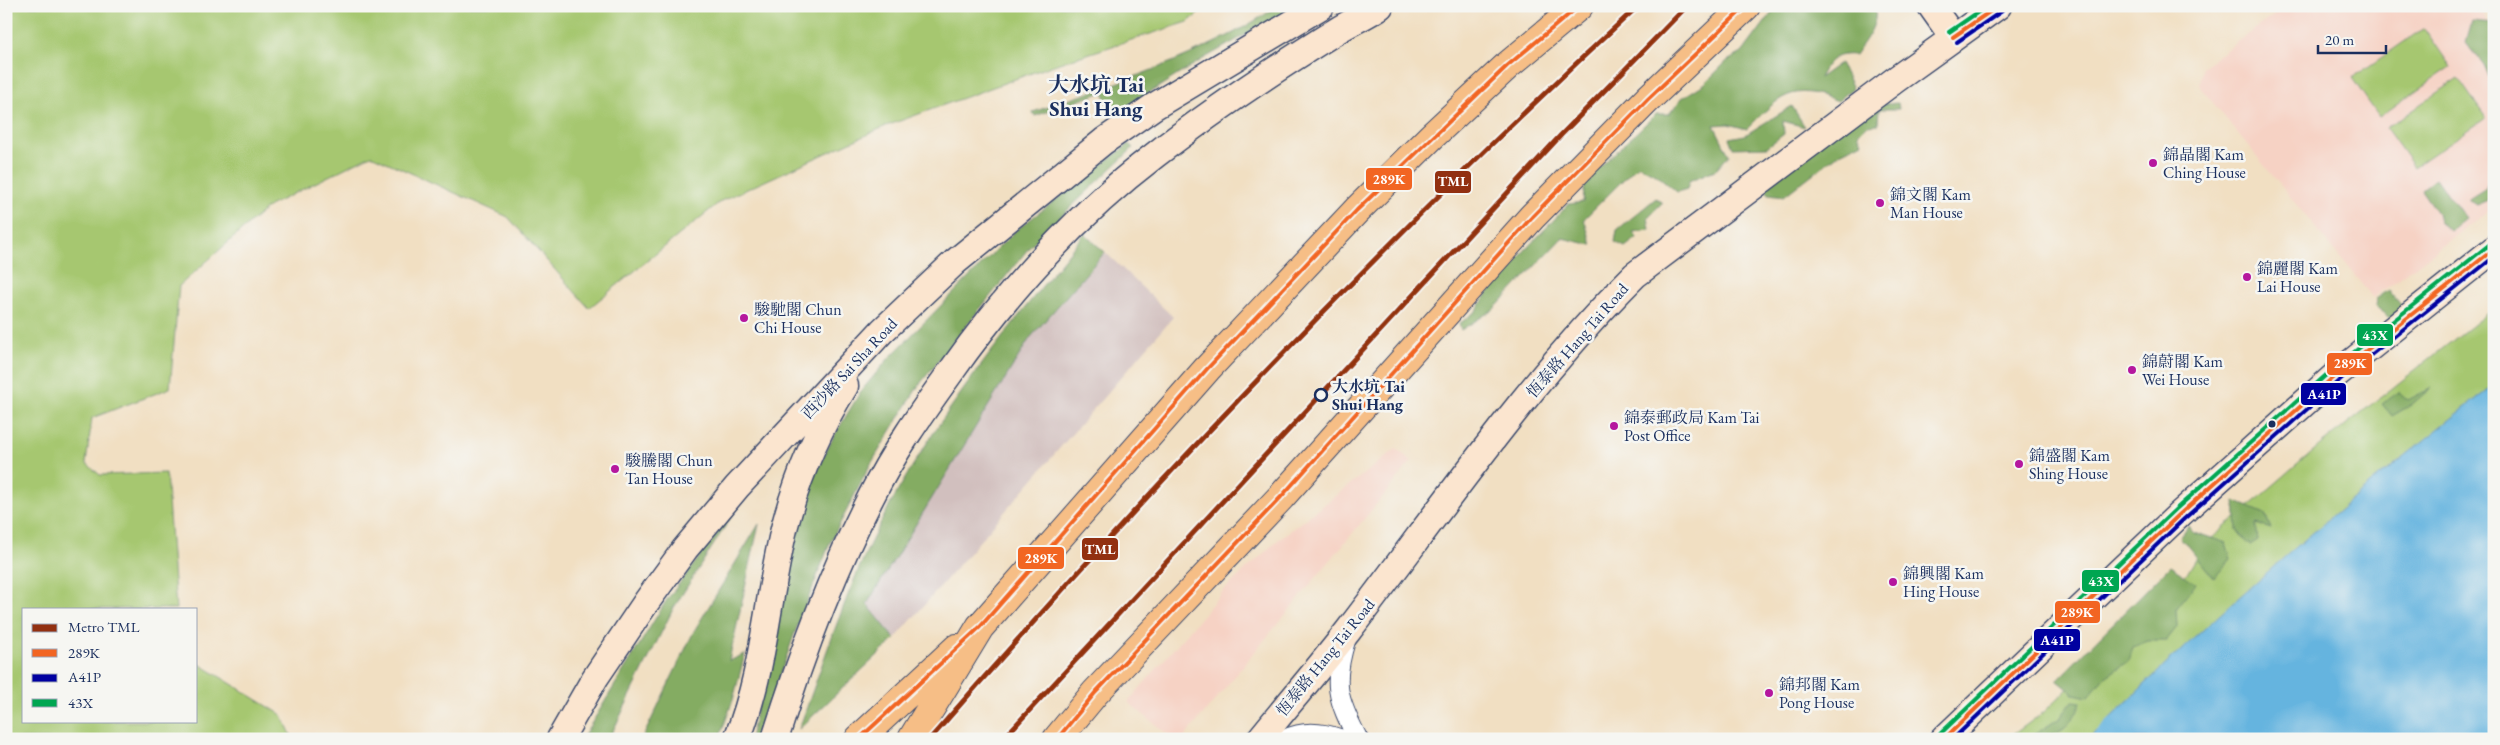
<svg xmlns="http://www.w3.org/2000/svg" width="2500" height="745" font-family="'EB Garamond','Noto Serif TC',serif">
  <rect width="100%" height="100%" fill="#f6f6f2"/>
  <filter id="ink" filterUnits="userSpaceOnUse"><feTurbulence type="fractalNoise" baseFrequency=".02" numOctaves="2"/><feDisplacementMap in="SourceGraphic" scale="10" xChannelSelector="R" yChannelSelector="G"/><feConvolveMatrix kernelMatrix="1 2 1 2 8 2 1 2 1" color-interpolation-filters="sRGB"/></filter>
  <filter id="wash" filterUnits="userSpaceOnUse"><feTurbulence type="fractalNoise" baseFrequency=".0096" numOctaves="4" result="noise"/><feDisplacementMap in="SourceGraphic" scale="20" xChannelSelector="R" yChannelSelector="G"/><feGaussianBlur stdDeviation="1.12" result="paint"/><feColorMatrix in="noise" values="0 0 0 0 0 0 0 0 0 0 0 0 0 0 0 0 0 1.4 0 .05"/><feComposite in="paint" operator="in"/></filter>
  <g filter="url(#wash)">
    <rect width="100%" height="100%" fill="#f1dfc2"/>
    <!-- built -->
    <path fill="#f6d2c4" d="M2287,6H2478L2494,33V207L2373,298L2200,87L2202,67Z
      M1396,449L1412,461L1183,739H1173L1128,702L1224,590L1278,540Z"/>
    <!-- industrial -->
    <path fill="#d1bfbe" d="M1105,252L1173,317L895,639L867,604L1030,338Z"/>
    <!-- green -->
    <path fill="#a6c770" stroke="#607b67" d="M6,6H1208L1188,22L1062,62L886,126L721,201L589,308L508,217L371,155L269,206L179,286L170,388L92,418L86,463L100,475L166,473L176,609H24V721H196V662L282,715L293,739H6Z
      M2424,28L2451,67L2379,117L2352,78Z
      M2458,78L2486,118L2414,167L2386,128Z
      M2494,308V385C2353,496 2217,612 2089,739H2007L2044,712L2188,572L2204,545L2320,445Z"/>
    <!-- forest -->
    <path fill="#84ac62" stroke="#506e60" d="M1278,6H1296L1203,59L1114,115L1103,92L1035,116L1033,112C1117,83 1203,57 1278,6Z
      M1777,6H1874C1880,24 1865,40 1855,55C1835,53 1828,61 1819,78L1840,63L1853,88L1838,101C1791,82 1780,96 1747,129L1728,124L1714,125L1729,155L1717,169L1689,181L1687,189L1677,192L1657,175L1638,165L1584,219L1592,245L1562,238L1494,309L1461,330L1459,324L1476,311L1488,293L1507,274L1525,250L1569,204L1583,202L1585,181L1656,114H1669L1682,98L1704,84L1727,61L1742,53Z
      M2472,21L2494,23V88L2484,65L2466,42Z
      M1898,103L1899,109H1879L1878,124L1867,125L1858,134L1862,142L1840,153L1784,196L1769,194L1765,189L1861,105Z
      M1792,106L1805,127L1783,121L1784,134L1767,147L1733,148L1729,138L1745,135Z
      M1129,144L1133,148L1032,244L919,385L869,467L830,543L794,635L758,739H750L797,522L811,482L834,436L861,391L889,358L1015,231Z
      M2494,169V198L2477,205L2467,200L2486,188Z
      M2436,178L2466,219L2451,231L2439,221L2437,213L2421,190Z
      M1656,198L1662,203L1648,217L1650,230L1633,232L1637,238L1625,247L1615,242L1617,230Z
      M1084,234L1105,252L1030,338L867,604L895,639L799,729C825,658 848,584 883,518C937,415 1012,324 1084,234Z
      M2389,290L2403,309L2392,319L2375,306L2376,299Z
      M2431,388L2411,405L2392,416L2382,404L2399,392L2408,400Z
      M2235,501L2265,514L2271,529L2256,524L2258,541L2250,546L2237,530Z
      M738,506L673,609L609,739H582L666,601Z
      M759,524L729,661L745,654L733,700L719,739H642L694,631Z
      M2188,526L2194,532L2226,543L2231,559L2214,578L2180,537Z
      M2170,566L2196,583L2176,609L2177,627L2166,641H2148L2133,647L2129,661L2104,678L2088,697L2074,694L2057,680Z
      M2073,701L2081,702C2074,723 2057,739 2034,739L2035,734L2060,718Z"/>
    <!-- water -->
    <path fill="#65b4df" stroke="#40729e" d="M2494,385V739H2089C2216,612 2353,495 2494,385Z"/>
  </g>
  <g filter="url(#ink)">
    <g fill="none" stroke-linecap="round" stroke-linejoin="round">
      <defs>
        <path id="street" d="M1346,639C1332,683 1337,699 1358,739
          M1286,739C1304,730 1322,732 1341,739"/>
        <path id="secondary" d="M1931,6L1953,37
          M560,739L595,678L647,601L685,549L737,487L882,331L955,262L1104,141L1153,107L1321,6
          M737,739C765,670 767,596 785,525C798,476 818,429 845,386
          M775,739C801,656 831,574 871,497C893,453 921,413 950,373C1008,291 1075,216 1155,155C1213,110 1275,69 1338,30C1351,22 1367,15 1380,6
          M1260,739C1289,703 1320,667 1348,631C1441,510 1527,383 1635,275L1895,80L1998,6
          M1944,739L2180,514L2338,373L2494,249"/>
        <path id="primary" d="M1057,739L1095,693L1281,497L1532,217L1648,99L1746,6"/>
        <path id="highway" d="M859,739L957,648
          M912,739L980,627L1207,369L1357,210L1432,136L1507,66L1579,6"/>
      </defs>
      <!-- street casing -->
      <use href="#street" stroke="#3b496d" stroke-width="21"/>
      <!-- secondary casing -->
      <use href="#secondary" stroke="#3b496d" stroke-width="29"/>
      <!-- primary casing -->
      <use href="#primary" stroke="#3b496d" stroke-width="30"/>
      <!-- highway casing -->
      <use href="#highway" stroke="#3b496d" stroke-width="30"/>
      <!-- street -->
      <use href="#street" stroke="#fff" stroke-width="19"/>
      <!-- secondary -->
      <use href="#secondary" stroke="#fbe5cf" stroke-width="26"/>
      <!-- primary -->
      <use href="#primary" stroke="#f6be86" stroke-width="28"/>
      <!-- highway -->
      <use href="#highway" stroke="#f6be86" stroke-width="28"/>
      <defs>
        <path id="bus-1" d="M1953,37L1998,6
          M859,739L980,627L1207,369L1357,210L1507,66L1579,6
          M1057,739L1095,693L1281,497L1532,217L1648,99L1746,6
          M1944,739L2180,514L2338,373L2494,249"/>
        <path id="bus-2" d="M1957,42L2002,11
          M1953,739L2184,519L2342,378L2494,257"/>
        <path id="bus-3" d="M1949,32L1987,6
          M1940,734L2176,509L2334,368L2490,244"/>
      </defs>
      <!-- bus-1 casing -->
      <use href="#bus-1" stroke="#f6f6f2" stroke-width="8"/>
      <!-- bus-2 casing -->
      <use href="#bus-2" stroke="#f6f6f2" stroke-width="8"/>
      <!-- bus-3 casing -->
      <use href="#bus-3" stroke="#f6f6f2" stroke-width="8"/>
      <!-- bus-1 -->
      <use href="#bus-1" stroke="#f26522" stroke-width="4"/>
      <!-- bus-2 -->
      <use href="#bus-2" stroke="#0000a0" stroke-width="4"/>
      <!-- bus-3 -->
      <use href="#bus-3" stroke="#00a651" stroke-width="4"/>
      <defs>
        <path id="metro-1" d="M930,739C1153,483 1388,236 1638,6
          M1003,739L1561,135L1687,6"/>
      </defs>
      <!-- metro-1 casing -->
      <use href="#metro-1" stroke="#f6f6f2" stroke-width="9"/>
      <!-- metro-1 -->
      <use href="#metro-1" stroke="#923011" stroke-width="5"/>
    </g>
  </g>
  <!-- markers -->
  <g fill="#b5179e" stroke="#f6f6f2" stroke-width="2">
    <circle cx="2153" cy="163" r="5"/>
    <circle cx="1880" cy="203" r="5"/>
    <circle cx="2247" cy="277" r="5"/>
    <circle cx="744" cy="318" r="5"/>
    <circle cx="2132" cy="370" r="5"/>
    <circle cx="1614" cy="426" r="5"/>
    <circle cx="2019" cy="464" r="5"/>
    <circle cx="615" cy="469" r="5"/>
    <circle cx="1893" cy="582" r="5"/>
    <circle cx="1769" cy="693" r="5"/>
  </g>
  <circle fill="#f6f6f2" stroke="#1b2f5e" stroke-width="2.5" cx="1321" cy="395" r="6"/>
  <circle fill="#1b2f5e" stroke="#f6f6f2" stroke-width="2" cx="2272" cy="424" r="4.5"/>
  <g text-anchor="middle" stroke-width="5" stroke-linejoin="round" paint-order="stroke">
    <!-- poi labels -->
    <g font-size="16" fill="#1b2f5e" stroke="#f6f6f2" text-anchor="start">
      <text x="2163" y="160">錦晶閣 Kam<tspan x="2163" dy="18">Ching House</tspan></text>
      <text x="1890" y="200">錦文閣 Kam<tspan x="1890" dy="18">Man House</tspan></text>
      <text x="2257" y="274">錦麗閣 Kam<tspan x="2257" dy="18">Lai House</tspan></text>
      <text x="754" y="315">駿馳閣 Chun<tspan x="754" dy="18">Chi House</tspan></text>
      <text x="2142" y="367">錦蔚閣 Kam<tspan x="2142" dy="18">Wei House</tspan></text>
      <text x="1624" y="423">錦泰郵政局 Kam Tai<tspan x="1624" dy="18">Post Office</tspan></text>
      <text x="2029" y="461">錦盛閣 Kam<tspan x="2029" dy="18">Shing House</tspan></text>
      <text x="625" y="466">駿騰閣 Chun<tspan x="625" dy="18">Tan House</tspan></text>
      <text x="1903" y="579">錦興閣 Kam<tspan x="1903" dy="18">Hing House</tspan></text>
      <text x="1779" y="690">錦邦閣 Kam<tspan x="1779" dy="18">Pong House</tspan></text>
    </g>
    <!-- street labels -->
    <g font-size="16" fill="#1b2f5e" stroke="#f6f6f2">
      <text transform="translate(1577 340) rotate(-49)" y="6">恆泰路 Hang Tai Road</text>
      <text transform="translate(849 368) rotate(-47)" y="6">西沙路 Sai Sha Road</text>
      <text transform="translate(1325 657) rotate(-51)" y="6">恆泰路 Hang Tai Road</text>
    </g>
    <!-- stop labels -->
    <g font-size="16" font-weight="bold" fill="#1b2f5e" stroke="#f6f6f2" text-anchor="start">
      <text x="1332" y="392">大水坑 Tai<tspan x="1332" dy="18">Shui Hang</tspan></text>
    </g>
    <!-- district labels -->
    <g font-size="21" font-weight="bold" fill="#1b2f5e" stroke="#f6f6f2">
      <text x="1096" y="92">大水坑 Tai<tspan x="1096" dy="24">Shui Hang</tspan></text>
    </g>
  </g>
  <g stroke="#f6f6f2" stroke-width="2">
    <rect x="1365" y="167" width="48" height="24" rx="5" fill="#f26522"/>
    <rect x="1434" y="170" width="38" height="24" rx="5" fill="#923011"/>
    <rect x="2356" y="323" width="38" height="24" rx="5" fill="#00a651"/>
    <rect x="2326" y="352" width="47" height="24" rx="5" fill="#f26522"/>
    <rect x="2300" y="382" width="47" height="24" rx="5" fill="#0000a0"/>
    <rect x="1081" y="537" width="38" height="24" rx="5" fill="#923011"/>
    <rect x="1017" y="546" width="48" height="24" rx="5" fill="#f26522"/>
    <rect x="2081" y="569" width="39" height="24" rx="5" fill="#00a651"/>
    <rect x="2054" y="600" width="47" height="24" rx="5" fill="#f26522"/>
    <rect x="2033" y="628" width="48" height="24" rx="5" fill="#0000a0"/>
  </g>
  <g font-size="14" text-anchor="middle" font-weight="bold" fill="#fff">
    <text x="1389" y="184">289K</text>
    <text x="1453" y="186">TML</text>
    <text x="2375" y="340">43X</text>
    <text x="2350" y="368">289K</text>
    <text x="2324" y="399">A41P</text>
    <text x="1100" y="554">TML</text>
    <text x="1041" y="563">289K</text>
    <text x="2101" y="586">43X</text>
    <text x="2077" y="617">289K</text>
    <text x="2057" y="645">A41P</text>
  </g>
  <!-- margin -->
  <rect width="2500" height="745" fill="none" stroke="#f6f6f2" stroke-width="25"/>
  <!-- legend -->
  <rect x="22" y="608" width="175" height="115" fill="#f6f6f2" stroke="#9ea6b7"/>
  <rect x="32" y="624" width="25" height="8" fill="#923011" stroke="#9ea6b7"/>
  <text x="68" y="632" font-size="15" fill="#1b2f5e">Metro TML</text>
  <rect x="32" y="649" width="25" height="8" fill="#f26522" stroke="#9ea6b7"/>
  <text x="68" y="658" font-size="15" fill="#1b2f5e">289K</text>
  <rect x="32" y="674" width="25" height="8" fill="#0000a0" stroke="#9ea6b7"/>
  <text x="68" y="682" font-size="15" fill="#1b2f5e">A41P</text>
  <rect x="32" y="699" width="25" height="8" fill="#00a651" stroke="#9ea6b7"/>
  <text x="68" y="708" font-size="15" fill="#1b2f5e">43X</text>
  <!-- scale -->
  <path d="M2318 45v8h68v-8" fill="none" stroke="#1b2f5e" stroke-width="2.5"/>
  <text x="2325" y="45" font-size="15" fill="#1b2f5e" stroke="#f6f6f2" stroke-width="4" paint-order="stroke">20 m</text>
</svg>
